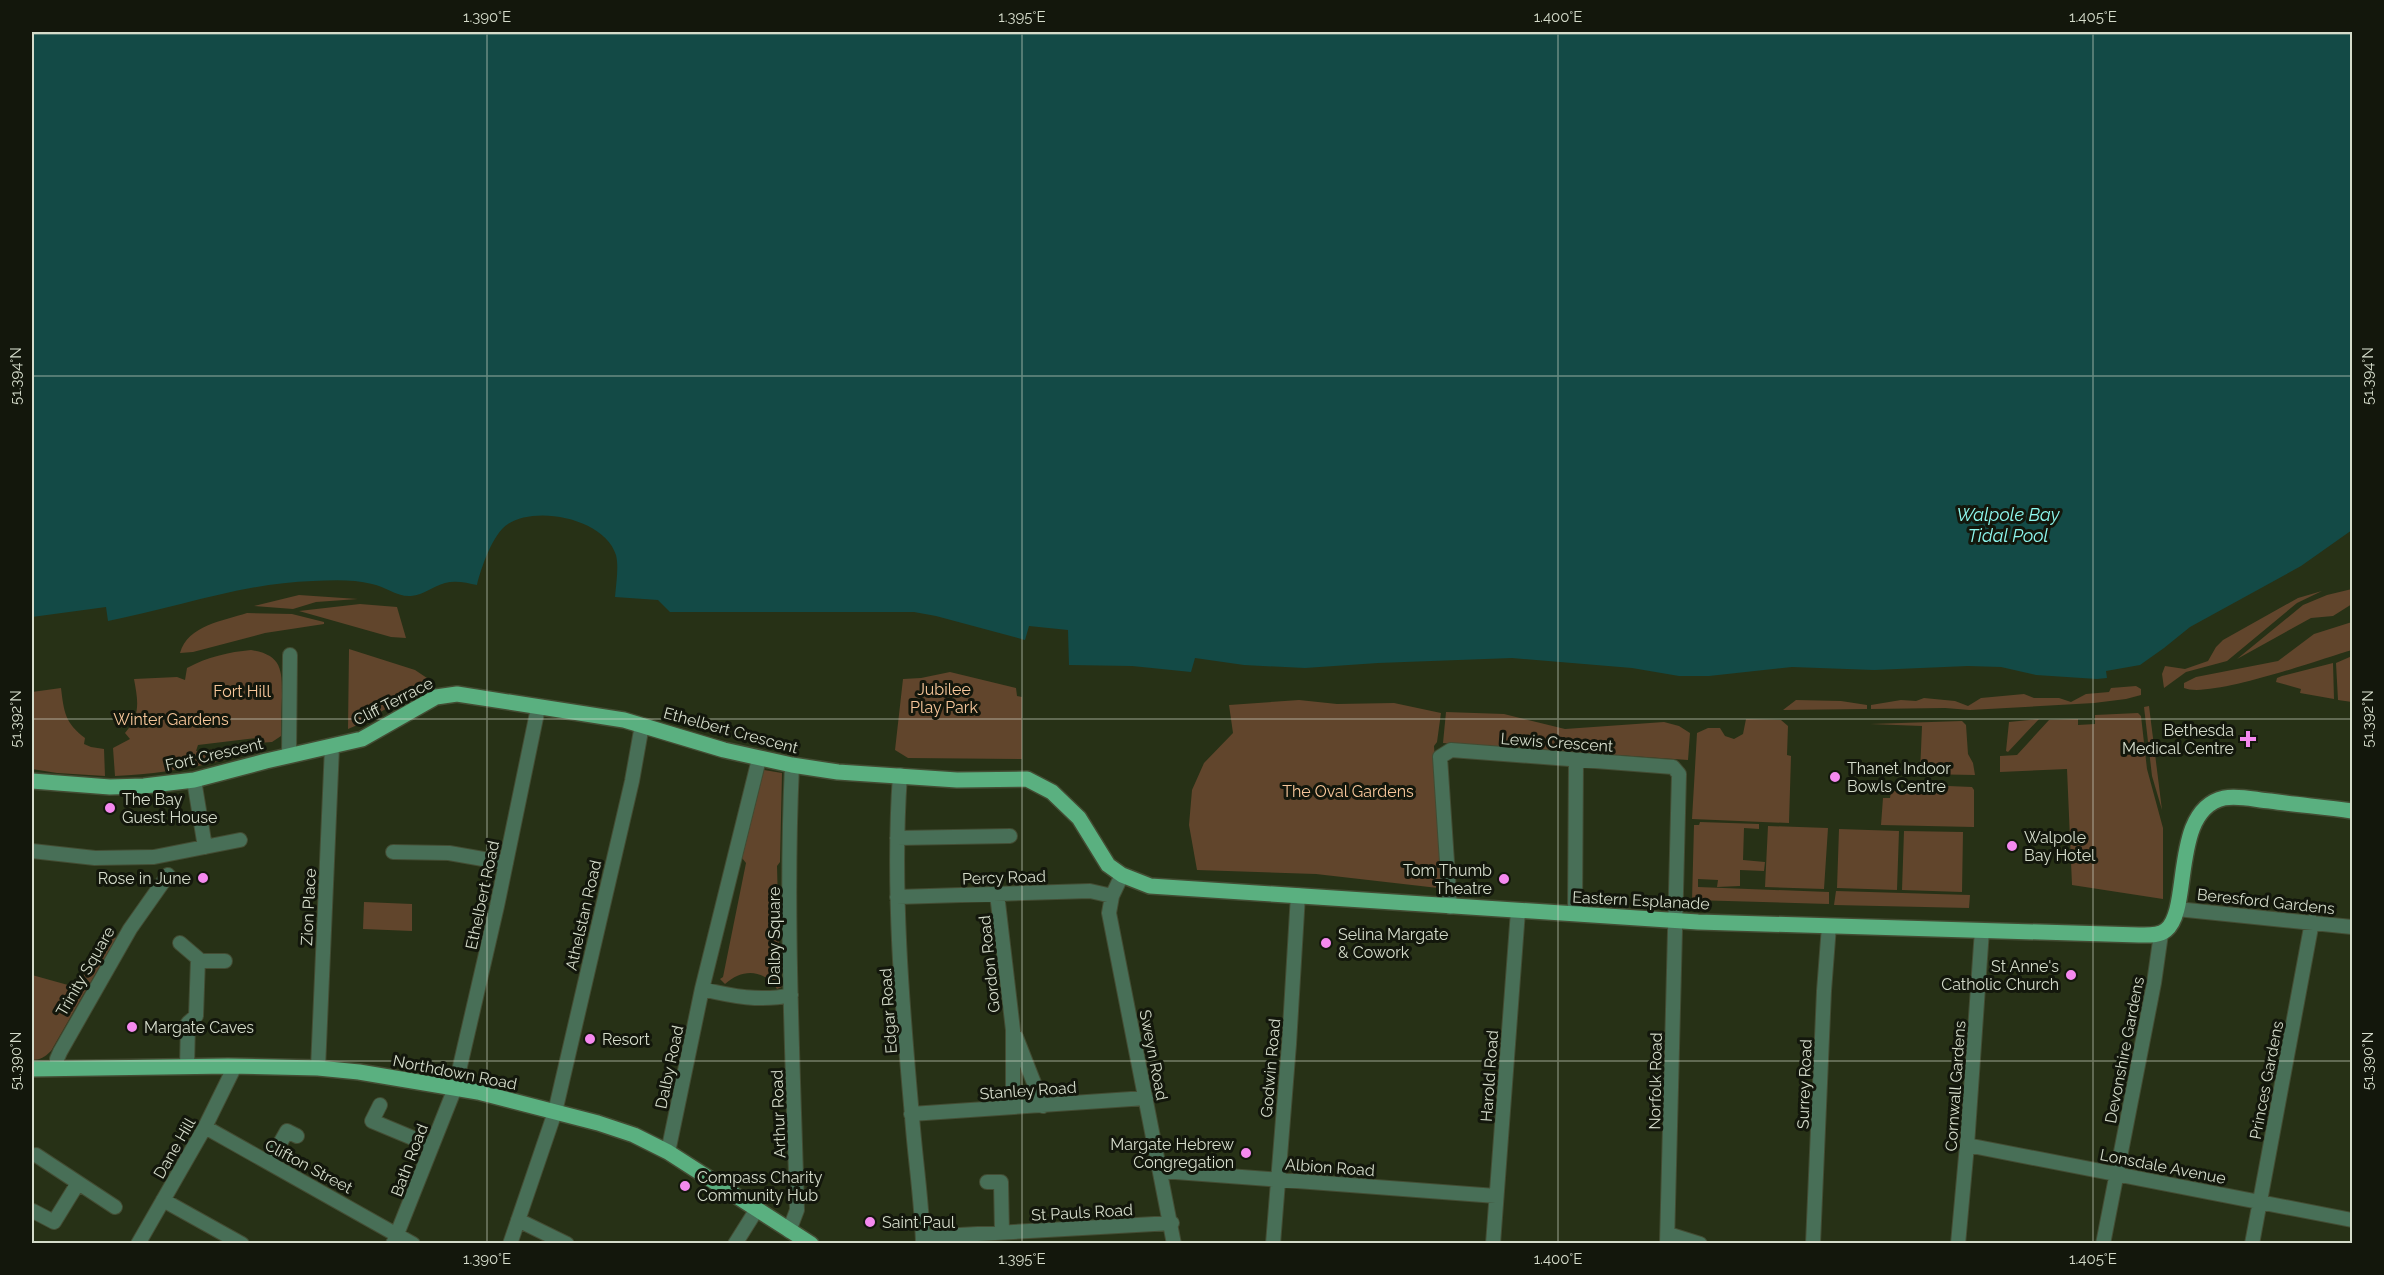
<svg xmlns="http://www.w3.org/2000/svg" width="2384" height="1275" font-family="Raleway,sans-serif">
  <rect width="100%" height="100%" fill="#273116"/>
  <!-- green -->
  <path fill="#61452c" d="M2352,589V604L2333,616L2311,618L2237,659L2303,605L2327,595Z
    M2322,591L2297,603L2227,661L2186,672L2164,688L2162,674L2165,666L2185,669L2208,661L2216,647L2223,640L2298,598Z
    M299,595L358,599L316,602L293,609L254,606Z
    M360,604L397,607L406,638L391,637L299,611Z
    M247,613L292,614L324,622V624L265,633L193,652L180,653C188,625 223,621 247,613Z
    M2352,622V650C2321,659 2210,699 2184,688V683L2196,677L2278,661L2314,634Z
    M349,649L415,670L427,678L428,684L362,723L348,729Z
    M251,650C283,655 282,671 282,698C281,711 281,723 281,736L272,742L258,743L256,738L198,745L196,751L246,746L249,754C205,766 161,774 115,776L113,748L130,739L125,733C141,715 138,701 134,679L177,677L185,680L187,668C207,657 229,652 251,650Z
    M2352,656V702L2338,700L2336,663Z
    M2333,663L2334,699L2300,693L2301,689L2276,682L2277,678L2282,676Z
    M950,672L1016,688L1017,696L1022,697V759L908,758L895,750L903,679L921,678Z
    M2136,686L2141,689V695L2126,699L2094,703L1970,710L1945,708L1871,709V705L1901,700L1916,701L1924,698L1955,701L1968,706L1981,698L2024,694L2034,698H2059L2071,702L2086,694L2109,692L2111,688Z
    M61,688C64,712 65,723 85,738L84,744L91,747L104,749L105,776L57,773L32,769V692Z
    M1299,700L1337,704L1394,703L1441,713L1437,742L1434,746L1443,864L1438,888L1316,874L1197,870L1189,825L1192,790L1204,763L1233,733L1229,705Z
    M1796,700L1841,701L1867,705V709L1783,710Z
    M2149,706L2162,810L2152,776L2144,707Z
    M1446,712L1504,714L1565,729L1664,722L1679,726L1690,733L1688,760L1443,743Z
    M2138,713L2141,716L2147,769L2163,828V899L2072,885L2067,769L2000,772V756L2017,755L2049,720L2078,719V725L2095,724V715Z
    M1746,719L1781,720L1788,726L1787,755L1791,756L1789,823L1692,819L1697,733L1708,728H1720L1725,736L1734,739L1743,734Z
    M2039,719L2008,752L2006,751L2009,722Z
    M1962,721L1966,725L1968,754L1973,763L1975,775L1920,774L1922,726L1870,724Z
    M764,770L782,773L780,862L777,866L780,981L783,984L782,987L777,989C763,969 743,968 725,984L720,979L723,977L746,863L742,858Z
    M1924,785L1972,787L1974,790V827L1881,825L1883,798H1890L1891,791L1923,792Z
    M1700,822L1759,824V829L1744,828L1743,860L1765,862L1764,871L1740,870V886L1717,887L1718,880L1698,879V887L1829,892V904L1692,900L1694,825H1699Z
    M1768,826L1828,828L1824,889L1765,887Z
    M1839,829L1899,831L1897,890L1837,888Z
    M1904,831L1963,832L1962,892L1902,890Z
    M1836,891L1970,895L1969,908L1834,905Z
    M364,902L412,904V931L363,929Z
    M110,936L117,938L90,983L84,976C82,962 95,939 110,936Z
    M32,975L86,990L51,1051C45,1057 40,1060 32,1060Z"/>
  <!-- water -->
  <path fill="#134a46" d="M32,32H2352V530L2301,566L2190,627L2164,648L2140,665L2106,671L2107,678L2097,679L2036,675L2001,667L1968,666L1874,670L1792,667L1709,676H1679L1632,668L1512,658L1378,663L1305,668L1244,665L1195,658L1191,672L1132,666L1069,665L1068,630L1029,626L1025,640L936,616L914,612H670L658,600L615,597C616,584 619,567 616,555C605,519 537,505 508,524C493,533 481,568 477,585C467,583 456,580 445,583C433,586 424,595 411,596C397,597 386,587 372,584C353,579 333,580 313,581C243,583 176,608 108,621L106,607L32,617Z"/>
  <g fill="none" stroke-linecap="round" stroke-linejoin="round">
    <defs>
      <path id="minor" d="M289,755L290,655
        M900,775C892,886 902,1005 912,1116C915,1159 922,1201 923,1244
        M194,780L205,847
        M897,838L1010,836
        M32,851L95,858L154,857L240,840
        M393,852L449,853L506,863
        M1122,875L1112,896L1109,913L1174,1244
        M997,894L1013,1030V1107
        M897,897L1090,891L1112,896
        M1450,907L1440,757L1451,750L1673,767L1679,774L1667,1244
        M2177,909L2352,927
        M1575,914L1576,760
        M180,943L201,961H225
        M702,989C731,996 761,1002 791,995
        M1016,1037L1043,1106
        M187,1067L188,1023L196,1016L198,959
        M57,1068V1059L60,1052L130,929L168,875
        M318,1068L332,747
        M380,1105L372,1121L432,1146
        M911,1114L1146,1098
        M205,1127L413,1244
        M1967,1145L2352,1220
        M668,1152L702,989L759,759
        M36,1155L115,1207
        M269,1163L287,1131L297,1136
        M1162,1171L1496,1196
        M987,1182H1001L1002,1233
        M163,1200L242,1244
        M32,1213L33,1211L54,1222L78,1183
        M518,1220L567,1244
        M789,1231L797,1210C793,1062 785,913 792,765
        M1668,1234L1700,1244
        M923,1237L1172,1223
        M138,1244L205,1127L235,1066
        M393,1244L455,1088L497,906L538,708
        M510,1244L555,1112L632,781L642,725
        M735,1244L757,1209
        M1273,1244L1289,1044L1298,895
        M1493,1244L1518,911
        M1813,1244L1824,991L1829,926
        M1958,1244L1967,1145L1982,930
        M2103,1244L2154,983L2161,934
        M2252,1244L2312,922"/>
      <path id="major" d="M32,781L110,787L144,786L194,780L266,761L362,739L436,697L457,694L624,720L724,750L792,765L838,772L957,780L1027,779L1052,792L1079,818L1108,865L1122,875L1150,886L1698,922L2139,935C2148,935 2159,936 2166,930C2192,910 2170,810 2224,798C2239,795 2256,800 2270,801C2298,805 2325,807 2352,811
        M32,1069L228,1066L318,1068L359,1072L478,1092L598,1123L634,1135L668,1152L811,1244"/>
    </defs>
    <!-- minor casing -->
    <use href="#minor" stroke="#434c33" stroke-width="16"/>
    <!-- major casing -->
    <use href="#major" stroke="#434c33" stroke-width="18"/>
    <!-- minor -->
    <use href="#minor" stroke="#486f57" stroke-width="14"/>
    <!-- major -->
    <use href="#major" stroke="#5ab080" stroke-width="15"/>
  </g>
  <!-- ticks -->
  <path fill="none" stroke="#d5dccb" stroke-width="1.5" stroke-opacity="0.45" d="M487,32V1244M1022,32V1244M1558,32V1244M2093,32V1244M32,34H2352M32,376H2352M32,719H2352M32,1061H2352"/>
  <!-- markers -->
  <g fill="#f589ef" stroke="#13170c" stroke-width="2">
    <path d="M2245 730h6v6h6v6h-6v6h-6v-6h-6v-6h6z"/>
    <circle cx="1835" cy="777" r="6"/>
    <circle cx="110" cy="808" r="6"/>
    <circle cx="2012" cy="846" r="6"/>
    <circle cx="203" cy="878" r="6"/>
    <circle cx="1504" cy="879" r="6"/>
    <circle cx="1326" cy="943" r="6"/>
    <circle cx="2071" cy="975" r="6"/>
    <circle cx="132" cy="1027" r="6"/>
    <circle cx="590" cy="1039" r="6"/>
    <circle cx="1246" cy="1153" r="6"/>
    <circle cx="685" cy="1186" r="6"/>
    <circle cx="870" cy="1222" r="6"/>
  </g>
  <g text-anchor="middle" stroke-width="6" stroke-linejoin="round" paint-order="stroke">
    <!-- park labels -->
    <g font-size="16" fill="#f8c79b" stroke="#13170c">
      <text x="944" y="695">Jubilee<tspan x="944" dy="18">Play Park</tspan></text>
      <text x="242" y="697">Fort Hill</text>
      <text x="171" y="725">Winter Gardens</text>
      <text x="1348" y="797">The Oval Gardens</text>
    </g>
    <!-- street labels -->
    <g font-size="16" fill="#d5dccb" stroke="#13170c">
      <text transform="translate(393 701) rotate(-27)" y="6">Cliff Terrace</text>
      <text transform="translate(731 730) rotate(15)" y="6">Ethelbert Crescent</text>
      <text transform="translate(1557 742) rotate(4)" y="6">Lewis Crescent</text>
      <text transform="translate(214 754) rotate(-13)" y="6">Fort Crescent</text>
      <text transform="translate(1004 877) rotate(-2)" y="6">Percy Road</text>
      <text transform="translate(482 895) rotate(-78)" y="6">Ethelbert Road</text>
      <text transform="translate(1641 900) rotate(3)" y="6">Eastern Esplanade</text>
      <text transform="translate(2266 901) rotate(6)" y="6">Beresford Gardens</text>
      <text transform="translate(308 907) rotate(-87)" y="6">Zion Place</text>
      <text transform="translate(583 915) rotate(-77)" y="6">Athelstan Road</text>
      <text transform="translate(774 936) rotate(-90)" y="6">Dalby Square</text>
      <text transform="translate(989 964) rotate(-96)" y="6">Gordon Road</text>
      <text transform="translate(85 971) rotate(-60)" y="6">Trinity Square</text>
      <text transform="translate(888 1011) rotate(-94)" y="6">Edgar Road</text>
      <text transform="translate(2124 1050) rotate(-79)" y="6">Devonshire Gardens</text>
      <text transform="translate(1154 1055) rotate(79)" y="6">Sweyn Road</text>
      <text transform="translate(669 1067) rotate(-78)" y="6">Dalby Road</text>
      <text transform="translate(1270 1068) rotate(-85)" y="6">Godwin Road</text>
      <text transform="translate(455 1072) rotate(11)" y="6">Northdown Road</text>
      <text transform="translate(1489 1076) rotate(-86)" y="6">Harold Road</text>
      <text transform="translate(2266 1080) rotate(-79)" y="6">Princes Gardens</text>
      <text transform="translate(1655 1081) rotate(-89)" y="6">Norfolk Road</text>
      <text transform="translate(1804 1084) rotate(-88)" y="6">Surrey Road</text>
      <text transform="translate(1955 1086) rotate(-86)" y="6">Cornwall Gardens</text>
      <text transform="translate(1028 1090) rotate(-4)" y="6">Stanley Road</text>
      <text transform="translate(778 1114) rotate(-92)" y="6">Arthur Road</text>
      <text transform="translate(174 1148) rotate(-60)" y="6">Dane Hill</text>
      <text transform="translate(409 1160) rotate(-69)" y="6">Bath Road</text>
      <text transform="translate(309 1166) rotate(28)" y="6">Clifton Street</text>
      <text transform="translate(2163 1166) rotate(11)" y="6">Lonsdale Avenue</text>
      <text transform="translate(1330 1167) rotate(4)" y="6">Albion Road</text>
      <text transform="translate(1082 1212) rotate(-3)" y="6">St Pauls Road</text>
    </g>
    <!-- poi labels -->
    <g font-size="16" fill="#d5dccb" stroke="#13170c" text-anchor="start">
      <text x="2234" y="736" text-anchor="end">Bethesda<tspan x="2234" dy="18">Medical Centre</tspan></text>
      <text x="1847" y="774">Thanet Indoor<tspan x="1847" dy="18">Bowls Centre</tspan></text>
      <text x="122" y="805">The Bay<tspan x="122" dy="18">Guest House</tspan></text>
      <text x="2024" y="843">Walpole<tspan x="2024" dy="18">Bay Hotel</tspan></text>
      <text x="1492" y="876" text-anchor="end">Tom Thumb<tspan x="1492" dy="18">Theatre</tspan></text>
      <text x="191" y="884" text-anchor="end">Rose in June</text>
      <text x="1338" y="940">Selina Margate<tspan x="1338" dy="18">&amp; Cowork</tspan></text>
      <text x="2059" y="972" text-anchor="end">St Anne's<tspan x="2059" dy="18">Catholic Church</tspan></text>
      <text x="144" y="1033">Margate Caves</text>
      <text x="602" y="1045">Resort</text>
      <text x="1234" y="1150" text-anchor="end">Margate Hebrew<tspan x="1234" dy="18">Congregation</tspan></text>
      <text x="697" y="1183">Compass Charity<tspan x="697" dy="18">Community Hub</tspan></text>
      <text x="882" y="1228">Saint Paul</text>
    </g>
    <!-- water labels -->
    <g font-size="18" font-style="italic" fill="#8ef8ef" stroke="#13170c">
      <text x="2008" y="521">Walpole Bay<tspan x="2008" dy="21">Tidal Pool</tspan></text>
    </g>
  </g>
  <!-- border -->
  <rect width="2384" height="1275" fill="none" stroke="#13170c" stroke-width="66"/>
  <rect x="33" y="33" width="2318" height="1209" fill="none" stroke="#d5dccb" stroke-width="2"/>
  <g font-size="15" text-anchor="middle" fill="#d5dccb">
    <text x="487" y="22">1.390°E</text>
    <text x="1022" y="22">1.395°E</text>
    <text x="1558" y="22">1.400°E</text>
    <text x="2093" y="22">1.405°E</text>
    <text transform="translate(16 376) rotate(-90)" y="5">51.394°N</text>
    <text transform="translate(2368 376) rotate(-90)" y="5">51.394°N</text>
    <text transform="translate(16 719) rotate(-90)" y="5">51.392°N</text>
    <text transform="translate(2368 719) rotate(-90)" y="5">51.392°N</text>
    <text transform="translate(16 1061) rotate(-90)" y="5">51.390°N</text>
    <text transform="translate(2368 1061) rotate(-90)" y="5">51.390°N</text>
    <text x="487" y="1264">1.390°E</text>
    <text x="1022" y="1264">1.395°E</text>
    <text x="1558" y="1264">1.400°E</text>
    <text x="2093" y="1264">1.405°E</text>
  </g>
</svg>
